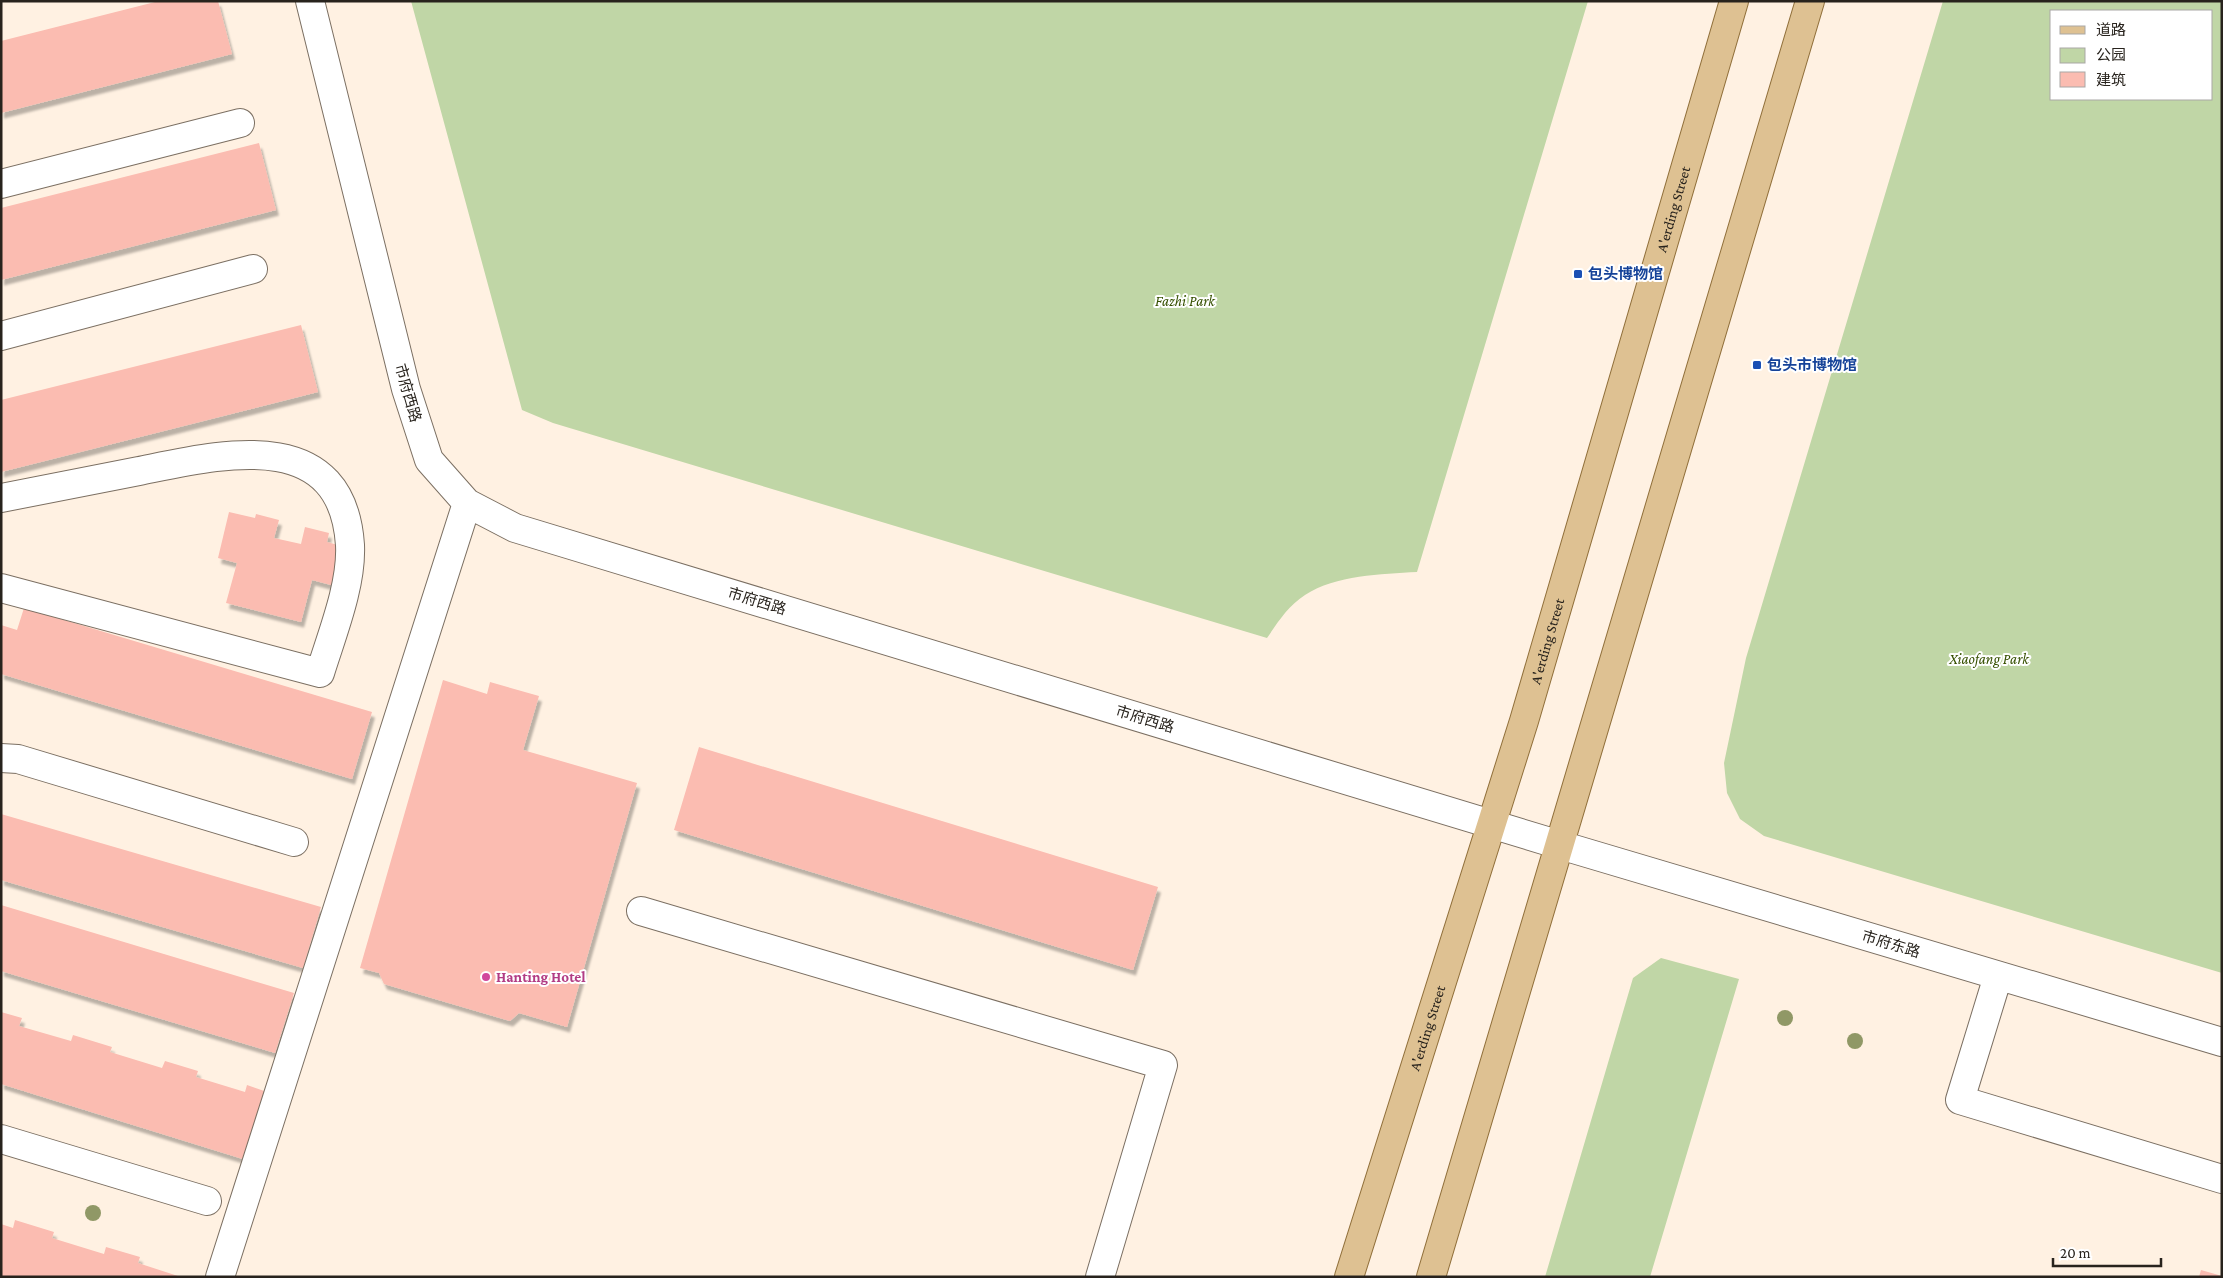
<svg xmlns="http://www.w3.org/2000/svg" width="2223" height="1278" font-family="'Crimson Pro','Noto Sans SC',serif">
  <defs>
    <filter id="shadow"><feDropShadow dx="3" dy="5.5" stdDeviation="1" flood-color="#0004"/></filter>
  </defs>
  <rect width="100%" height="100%" fill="#fff1e2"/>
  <!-- green -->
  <path fill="#c0d6a6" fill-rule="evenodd" d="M411,1H1588L1417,572C1381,574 1336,575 1305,595C1288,606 1278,622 1267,638L553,423L522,410Z
    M1943,1H2222V973L1764,836L1740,819L1727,793L1724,763L1746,658ZM2052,11H2212V99H2052Z
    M1661,958L1739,979L1650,1277H1545L1633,978Z"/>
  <!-- building -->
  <path fill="#fbbcb1" filter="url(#shadow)" d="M159,1H218L232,54L1,113V41Z
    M259,143L276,210L1,280V208Z
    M301,325L318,392L1,472V400Z
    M229,512L255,518L256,514L279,520L274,538L301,544L305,527L329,533L327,542L345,547L335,586L312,580L301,622L226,603L237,563L218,558Z
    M24,608L372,712L352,779L1,674V625L17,630Z
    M443,680L487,694L490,682L539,696L523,750L637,783L567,1027L519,1013L510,1021L384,984L379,973L360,968Z
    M699,747L1158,887L1133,970L674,830Z
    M1,814L321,907L303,968L1,880Z
    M1,905L294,993L275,1053L1,971Z
    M1,1012L22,1018L19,1026L71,1041L73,1035L112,1047L110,1052L162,1068L165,1061L198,1071L196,1077L245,1092L247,1085L267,1092L246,1160L1,1084Z
    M15,1220L54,1232L52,1238L104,1254L106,1247L140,1257L138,1263L181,1277H1V1224L13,1228Z
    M2201,1270L2222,1276V1277H2199Z"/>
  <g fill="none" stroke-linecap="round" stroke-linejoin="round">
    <defs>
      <path id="minor" d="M310,1L406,389L429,460L467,503L515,528L1560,845L2222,1042
        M1,184L240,123
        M1,336L253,269
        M1,498C47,489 93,480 139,471C219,455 342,423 350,545C352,585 332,634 320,673L1,588
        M1,758L18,759L294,842
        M641,911L1163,1065L1100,1277
        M1998,976L1960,1100L2222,1179
        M1,1139L207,1201
        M220,1277L467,503"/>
      <g id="major">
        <path id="s1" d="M1349,1277L1524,721L1734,1"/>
        <path d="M1431,1277L1810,1"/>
      </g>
    </defs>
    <!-- minor casing -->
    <use href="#minor" stroke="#7b6f62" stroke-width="30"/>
    <!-- major casing -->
    <use href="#major" stroke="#906f3a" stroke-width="30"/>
    <!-- minor -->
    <use href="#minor" stroke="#fff" stroke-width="28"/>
    <!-- major -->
    <use href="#major" stroke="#dec192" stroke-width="28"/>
  </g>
  <!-- trees -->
  <g fill="#909866">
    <circle cx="1785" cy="1018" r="8"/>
    <circle cx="1855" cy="1041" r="8"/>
    <circle cx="93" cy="1213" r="8"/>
  </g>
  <!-- markers -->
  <g fill="#1a4fb4" stroke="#fff" stroke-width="2">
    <rect x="1573" y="269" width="10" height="10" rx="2.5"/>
    <rect x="1752" y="360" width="10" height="10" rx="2.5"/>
  </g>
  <circle fill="#d1479c" stroke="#fff" stroke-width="2" cx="486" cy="977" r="5"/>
  <g text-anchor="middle" stroke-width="4" stroke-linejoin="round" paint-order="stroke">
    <!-- street labels -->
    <g font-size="15" fill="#28231d" stroke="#fff">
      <text dy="5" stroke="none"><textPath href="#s1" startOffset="1116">A'erding Street</textPath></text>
      <text transform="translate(408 393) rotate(74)" y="5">市府西路</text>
      <text transform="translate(757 601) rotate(17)" y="5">市府西路</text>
      <text dy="5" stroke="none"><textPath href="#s1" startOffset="666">A'erding Street</textPath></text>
      <text transform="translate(1145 719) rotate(17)" y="5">市府西路</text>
      <text transform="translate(1891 944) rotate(17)" y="5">市府东路</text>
      <text dy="5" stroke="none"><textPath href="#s1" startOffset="261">A'erding Street</textPath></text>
    </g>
    <!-- transit labels -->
    <g font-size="15" font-weight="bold" fill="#164399" stroke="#fff" text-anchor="start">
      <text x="1588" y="279">包头博物馆</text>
      <text x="1767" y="370">包头市博物馆</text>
    </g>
    <!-- park labels -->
    <g font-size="15" font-style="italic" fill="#365000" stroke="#fff">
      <text x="1185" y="306">Fazhi Park</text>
      <text x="1989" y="664">Xiaofang Park</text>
    </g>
    <!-- hotel labels -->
    <g font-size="15" font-weight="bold" fill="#b23c85" stroke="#fff" text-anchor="start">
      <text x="496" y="982">Hanting Hotel</text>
    </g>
  </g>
  <!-- border -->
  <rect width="2223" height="1278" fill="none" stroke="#28231d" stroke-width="5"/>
  <!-- legend -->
  <rect x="2050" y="10" width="162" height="90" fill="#ffffff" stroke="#a9a7a5"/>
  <rect x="2060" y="26" width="25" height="8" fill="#dec192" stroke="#a9a7a5"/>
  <text x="2096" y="35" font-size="15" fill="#28231d">道路</text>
  <rect x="2060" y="48" width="25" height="15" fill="#c0d6a6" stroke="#a9a7a5"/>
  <text x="2096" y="60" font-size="15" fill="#28231d">公园</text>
  <rect x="2060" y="72" width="25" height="15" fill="#fbbcb1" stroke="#a9a7a5"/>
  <text x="2096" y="85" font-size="15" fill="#28231d">建筑</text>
  <!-- scale -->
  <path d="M2053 1258v8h108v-8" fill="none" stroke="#28231d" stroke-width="2.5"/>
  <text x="2060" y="1258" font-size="15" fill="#28231d" stroke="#ffffff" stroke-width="4" paint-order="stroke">20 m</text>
</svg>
